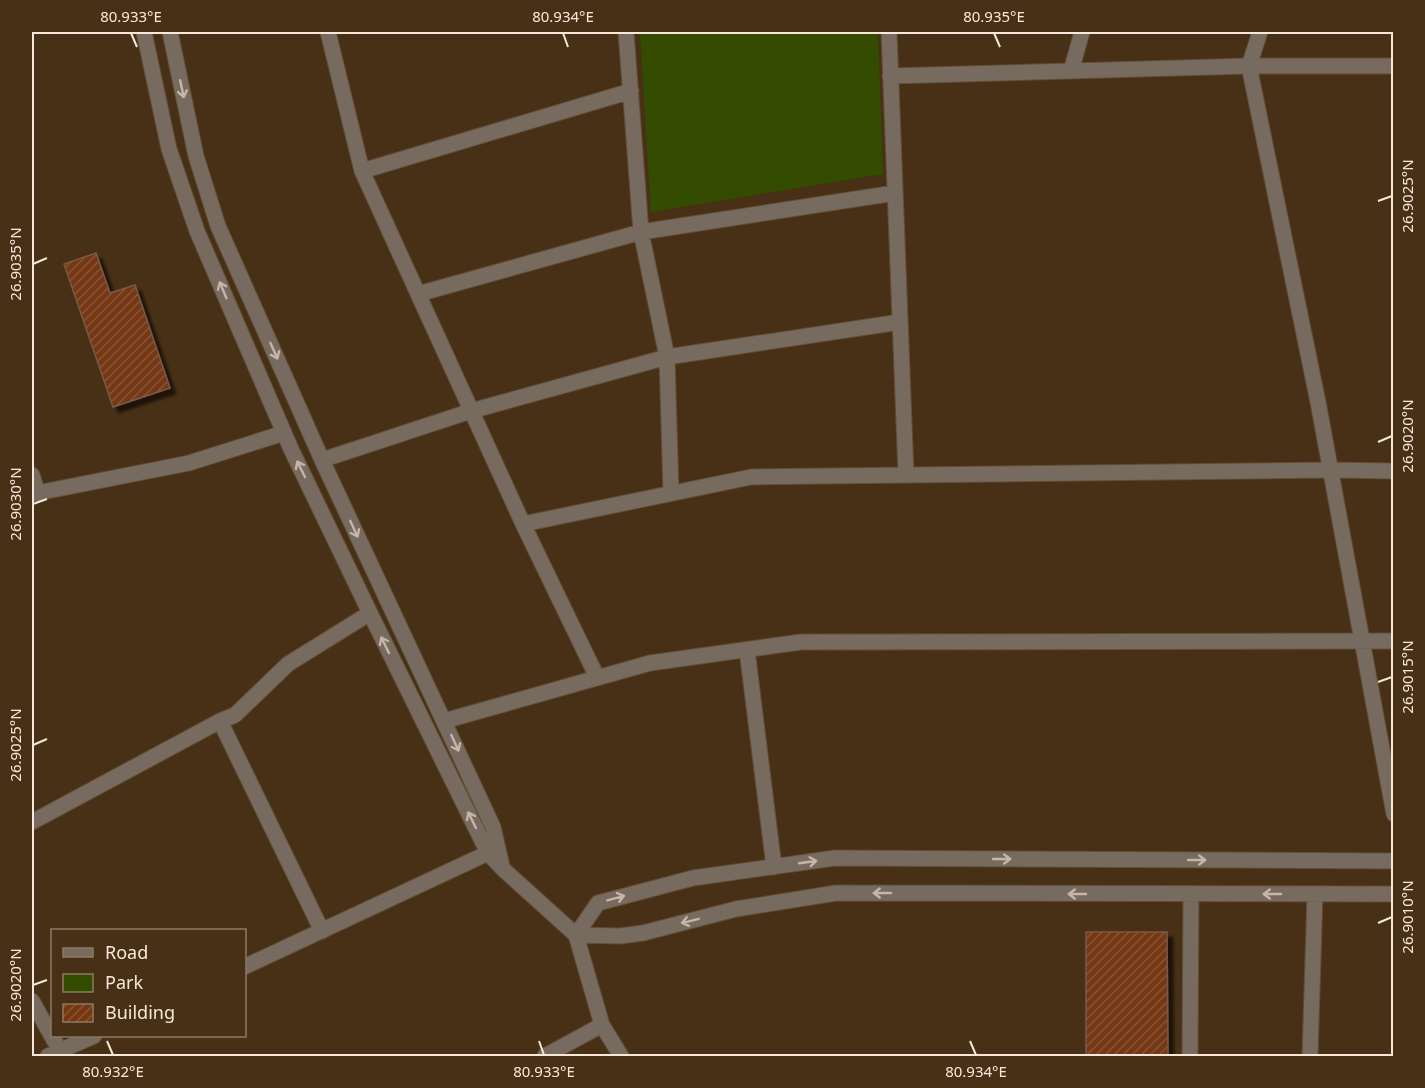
<svg xmlns="http://www.w3.org/2000/svg" width="1425" height="1088" font-family="'Noto Sans',sans-serif">
  <defs>
    <pattern id="building-hatch" width="6" height="6" patternUnits="userSpaceOnUse" patternTransform="scale(1.5)"><rect width="6" height="6" fill="#753712"/><path d="M-1 1l2-2M0 6l6-6M5 7l2-2" fill="none" stroke="#895434"/></pattern>
    <filter id="shadow"><feDropShadow dx="5.5" dy="5.5" stdDeviation="1.5" flood-color="#0009"/></filter>
  </defs>
  <rect width="100%" height="100%" fill="#473016"/>
  <!-- park -->
  <path fill="#334c00" d="M640,32H878L883,174L651,212Z"/>
  <!-- building -->
  <path fill="url(#building-hatch)" stroke="#7a5948" stroke-width="1.5" filter="url(#shadow)" d="M96,253L110,293L135,285L170,388L113,407L64,264Z
    M1086,932H1167L1168,1056H1086Z"/>
  <g fill="none" stroke-linecap="round" stroke-linejoin="round">
    <defs>
      <path id="minor" d="M144,32L169,149L197,231L291,449L370,613L488,853L503,869L576,935L602,1025L545,1056
        M170,32L196,156L218,226L322,460L493,827L502,866
        M328,32L362,171L523,524L597,677
        M626,32L641,232L667,357L671,493
        M889,32L906,475
        M1260,32L1249,66L1318,402L1394,814
        M1071,71L1082,32
        M890,76L1249,66H1394
        M362,171L631,91
        M418,294L641,232L895,193
        M322,460L471,411L667,357L900,322
        M32,475L38,494
        M32,494L189,463L284,433
        M523,524L751,477L1331,470L1394,471
        M747,650L774,867
        M220,721L322,931
        M444,721L650,663L801,642L1394,641
        M32,822L220,721L235,715L288,664L370,613
        M576,935L598,903L693,878L835,858L1394,861
        M576,935L620,936L643,933L736,909L836,893L1394,894
        M244,967L488,853
        M32,1001L63,1056
        M602,1025L621,1056
        M48,1056L94,1036
        M1190,1056L1191,894
        M1310,1056L1315,894"/>
    </defs>
    <!-- minor casing -->
    <use href="#minor" stroke="#634d35" stroke-width="17"/>
    <!-- minor -->
    <use href="#minor" stroke="#776b5f" stroke-width="15"/>
  </g>
  <!-- one-way arrows -->
  <defs><path id="oneway-shaft" d="M-6 0H5M1.5-3L5.5 0L1.5 3" fill="none" stroke-width="1.6" stroke-linecap="round" stroke-linejoin="round" transform="scale(1.5)"/></defs>
  <g stroke="#c4b6a8">
    <use href="#oneway-shaft" transform="translate(182 89) rotate(78)"/>
    <use href="#oneway-shaft" transform="translate(223 290) rotate(-113)"/>
    <use href="#oneway-shaft" transform="translate(274 351) rotate(66)"/>
    <use href="#oneway-shaft" transform="translate(301 469) rotate(-116)"/>
    <use href="#oneway-shaft" transform="translate(354 529) rotate(65)"/>
    <use href="#oneway-shaft" transform="translate(385 645) rotate(-116)"/>
    <use href="#oneway-shaft" transform="translate(455 743) rotate(65)"/>
    <use href="#oneway-shaft" transform="translate(472 820) rotate(-116)"/>
    <use href="#oneway-shaft" transform="translate(1002 859)"/>
    <use href="#oneway-shaft" transform="translate(1197 860)"/>
    <use href="#oneway-shaft" transform="translate(808 862) rotate(-8)"/>
    <use href="#oneway-shaft" transform="translate(882 893) rotate(-180)"/>
    <use href="#oneway-shaft" transform="translate(1077 894) rotate(-180)"/>
    <use href="#oneway-shaft" transform="translate(1272 894) rotate(-180)"/>
    <use href="#oneway-shaft" transform="translate(616 898) rotate(-15)"/>
    <use href="#oneway-shaft" transform="translate(690 921) rotate(166)"/>
  </g>
  <!-- ticks -->
  <path fill="none" stroke="#f7e8d9" stroke-width="2" d="M131,33L137,47M563,33L568,47M994,33L1000,47M1378,201L1392,196M33,264L47,258M1378,442L1392,436M33,504L47,499M1378,682L1392,677M33,745L47,739M1378,923L1392,917M33,985L47,980M107,1041L113,1055M539,1041L544,1055M970,1041L976,1055"/>
  <!-- border -->
  <rect width="1425" height="1088" fill="none" stroke="#473016" stroke-width="66"/>
  <!-- legend -->
  <rect x="51" y="929" width="195" height="108" fill="#473016" stroke="#8d7a64" stroke-width="1.5"/>
  <rect x="63" y="948" width="30" height="9" fill="#776b5f" stroke="#8d7a64" stroke-width="1.5"/>
  <text x="105" y="959" font-size="18" fill="#f7e8d9">Road</text>
  <rect x="63" y="974" width="30" height="18" fill="#334c00" stroke="#8d7a64" stroke-width="1.5"/>
  <text x="105" y="989" font-size="18" fill="#f7e8d9">Park</text>
  <rect x="63" y="1004" width="30" height="18" fill="url(#building-hatch)" stroke="#8d7a64" stroke-width="1.5"/>
  <text x="105" y="1019" font-size="18" fill="#f7e8d9">Building</text>
  <rect x="33" y="33" width="1359" height="1022" fill="none" stroke="#f7e8d9" stroke-width="2"/>
  <g font-size="15" text-anchor="middle" fill="#f7e8d9">
    <text x="131" y="22">80.933°E</text>
    <text x="563" y="22">80.934°E</text>
    <text x="994" y="22">80.935°E</text>
    <text transform="translate(1408 196) rotate(-90)" y="5">26.9025°N</text>
    <text transform="translate(16 264) rotate(-90)" y="5">26.9035°N</text>
    <text transform="translate(1408 436) rotate(-90)" y="5">26.9020°N</text>
    <text transform="translate(16 504) rotate(-90)" y="5">26.9030°N</text>
    <text transform="translate(1408 677) rotate(-90)" y="5">26.9015°N</text>
    <text transform="translate(16 745) rotate(-90)" y="5">26.9025°N</text>
    <text transform="translate(1408 917) rotate(-90)" y="5">26.9010°N</text>
    <text transform="translate(16 985) rotate(-90)" y="5">26.9020°N</text>
    <text x="113" y="1077">80.932°E</text>
    <text x="544" y="1077">80.933°E</text>
    <text x="976" y="1077">80.934°E</text>
  </g>
</svg>
